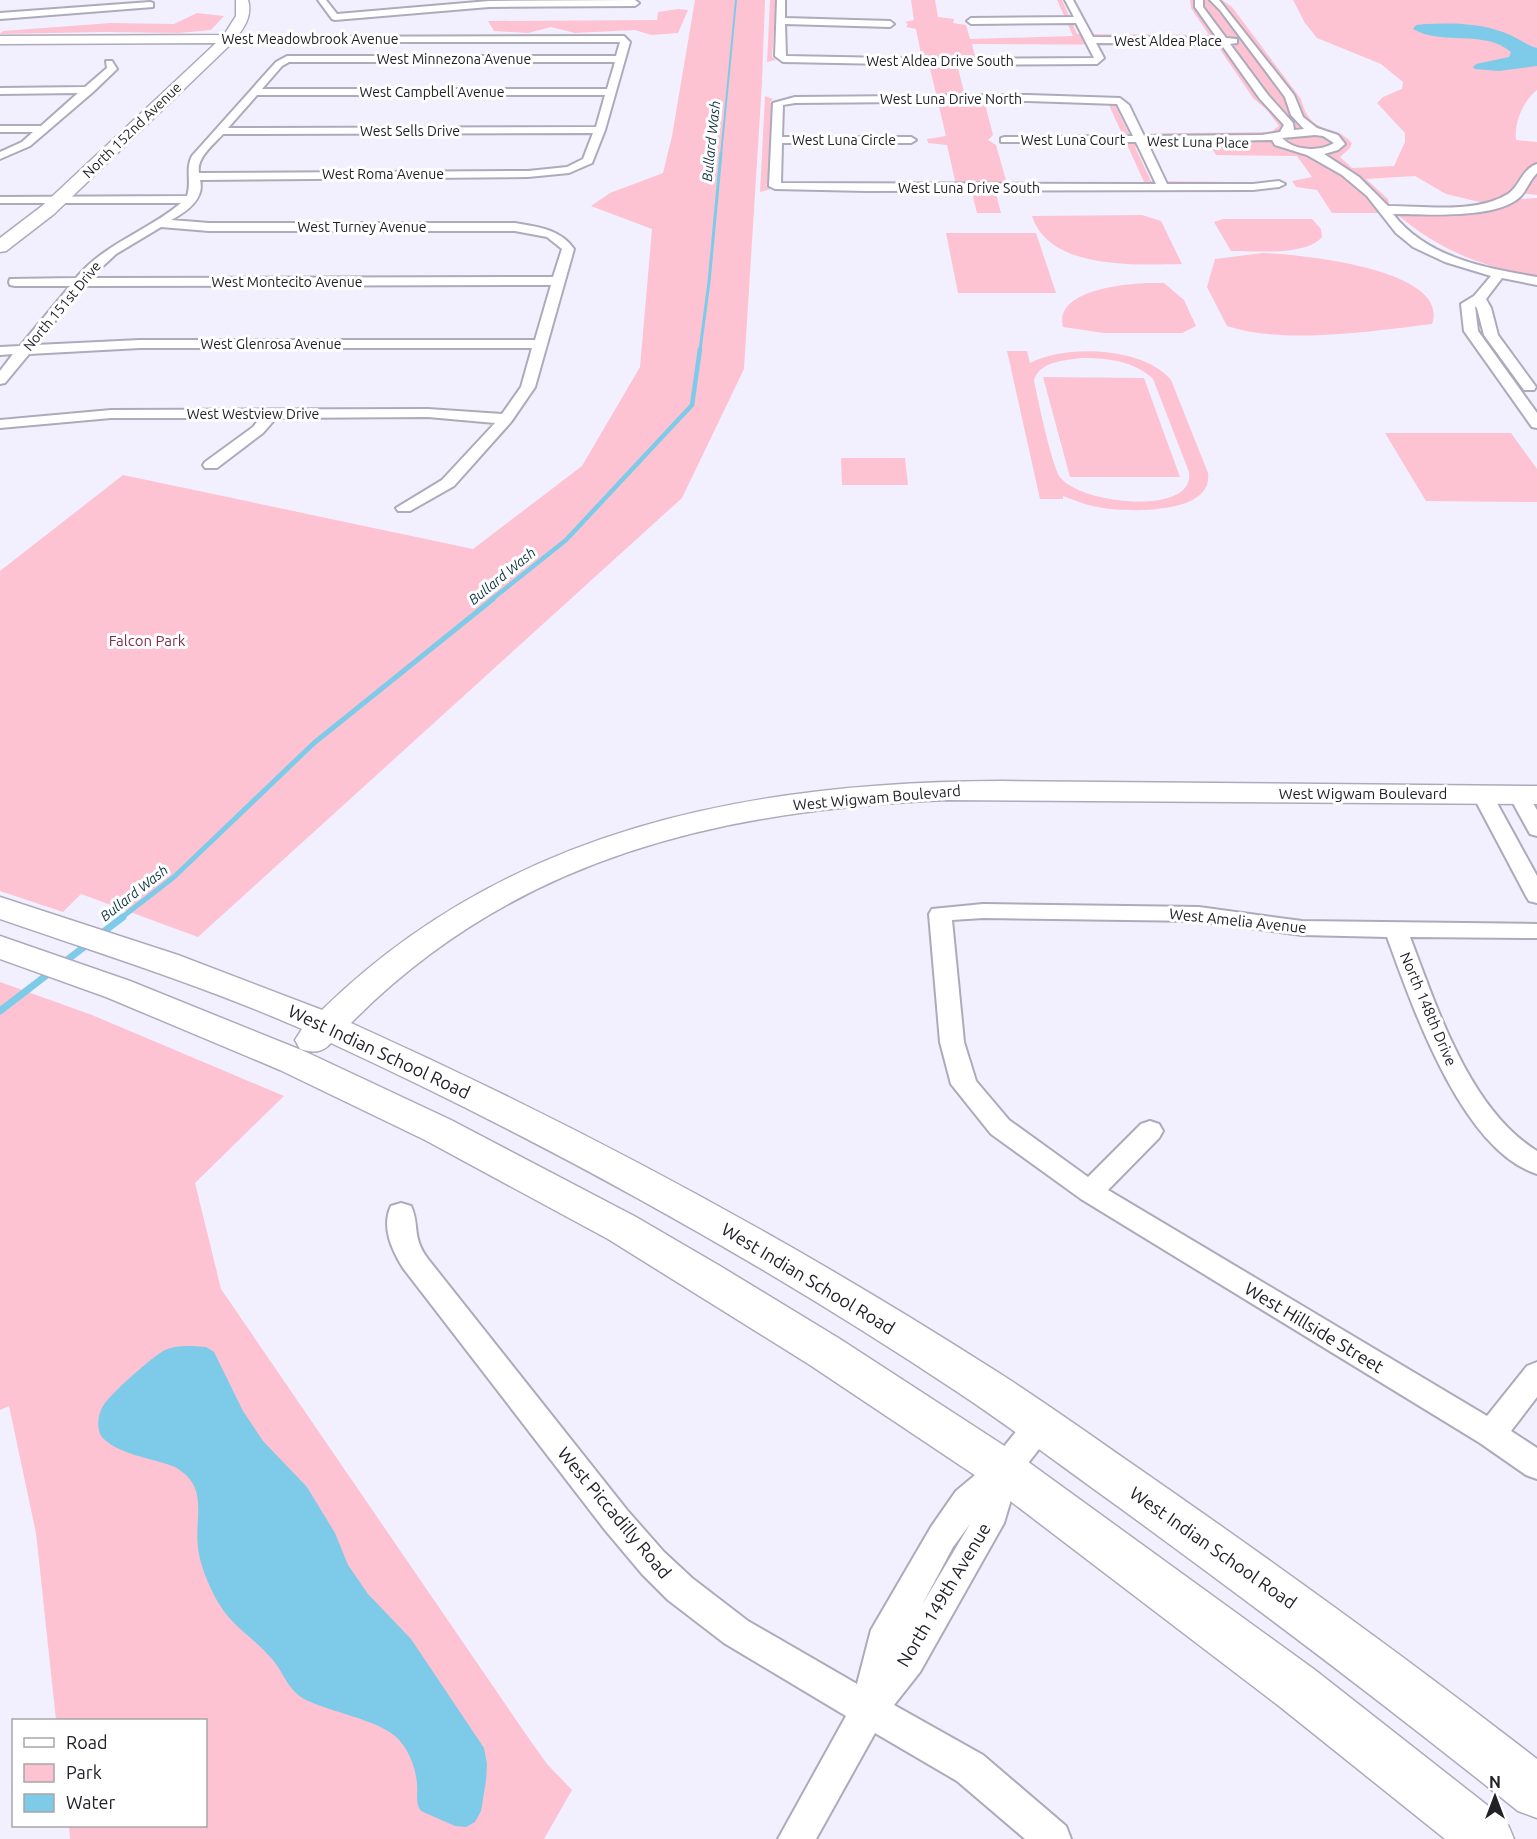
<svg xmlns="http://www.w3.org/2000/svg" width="1537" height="1839" font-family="Ubuntu,sans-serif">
  <rect width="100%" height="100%" fill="#f2f0fe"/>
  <!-- green -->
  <path fill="#fdc3d2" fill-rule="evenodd" d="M695,0H765L762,82L744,369L682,498L198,937L81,894L63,912L0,891V571L123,475L473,549L582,466L640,367L652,229L591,206L610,193L663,173L672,136Z
    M770,0H776L772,57L776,60L767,62Z
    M911,0H935L938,17L954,19L953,23L966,25L970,39L1073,36L1057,0H1062L1077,34L1209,35L1191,8L1190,0H1222L1232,7L1301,99C1311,138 1334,122 1352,143L1350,148L1340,157L1352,168L1394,166L1405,142V133L1377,103L1383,97L1402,89L1403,82L1381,64L1317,38L1305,23L1293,0H1537V90C1523,101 1514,123 1516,140L1537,142V195L1509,192L1501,198L1484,203L1446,194L1415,176L1366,179L1388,199L1389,204H1373L1379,213H1332L1317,190L1296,187L1292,181L1312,177L1297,156L1216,155L1211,147H1135L1151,181L1232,182L1233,184H1145L1108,103L1115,105L1129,134L1271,132L1279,126L1267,110L1253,98L1217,45L972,44L976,60H956L966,100H984L993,135L988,140L996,145L1007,184L994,185L1001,213H977L970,185H956L947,145L928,143L927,139L946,136L928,60L922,59L916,29L906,27L908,24L905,22L914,20Z
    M678,9L688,10L678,33L651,35L635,30L575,33L551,27L528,33L494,31L488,21L657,20L658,12Z
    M197,13L224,16L211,30L179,33L103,32L0,34L3,31L111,23L174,24Z
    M765,96L773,99L770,102L772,104L769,182L766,185L771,189L760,192Z
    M1537,198V276C1484,268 1439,250 1398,215L1408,213L1494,210L1520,199Z
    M1142,215L1161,221L1182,264C1137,265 1049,270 1032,216Z
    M1223,219H1312L1321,229L1322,237C1306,256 1255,251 1231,251L1214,222Z
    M946,233H1036L1056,293H958Z
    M1263,253C1295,254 1452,268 1432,324C1372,331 1284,345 1227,326L1207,287L1215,259Z
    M1148,283H1164L1184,300L1196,326L1182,333H1104L1063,327C1054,290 1124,284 1148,283Z
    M1007,351H1027L1030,363C1066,344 1144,347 1171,380L1208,473C1214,515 1128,512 1103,508C1089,506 1076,501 1063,496V499H1040ZM1083,358C1107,358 1135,361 1153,379L1189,472C1196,517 1079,504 1060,477C1052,466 1037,396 1034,380C1040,361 1066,360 1083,358Z
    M1043,377L1144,378L1180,477H1070Z
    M1385,433H1511L1537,469V502L1426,501Z
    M841,458H905L908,485H842Z
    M0,982L92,1015L284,1096L195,1183L221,1289L525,1733L547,1764L572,1790L544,1839H70L69,1826H206V1720H56L36,1533L9,1406L0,1410Z"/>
  <!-- water -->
  <path fill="#7dcbe8" d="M1426,24C1451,23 1478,23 1503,32C1515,36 1524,44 1537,48V66L1499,71L1475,69L1473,67L1476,64L1509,57L1511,52C1484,29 1442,46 1413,29L1416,25Z
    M192,1346L206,1347L214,1352L243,1411L263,1441L307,1487L335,1533L348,1565L368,1594L411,1639L484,1748L487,1764L486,1781L481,1811L475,1822L466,1827L455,1826L421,1811C415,1803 418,1794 417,1784C416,1768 408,1747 395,1736C372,1718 333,1713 306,1700C287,1690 285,1674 272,1659C251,1634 231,1628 214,1595C207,1581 200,1564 198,1548C194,1516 210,1487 175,1467C153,1458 118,1455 102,1437C96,1429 98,1414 103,1406C110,1394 153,1356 165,1350C174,1346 183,1346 192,1346Z"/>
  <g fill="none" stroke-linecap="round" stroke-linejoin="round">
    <!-- stream-far4 -->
    <path stroke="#7dcbe8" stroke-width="2" d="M721,155L736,0"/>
    <!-- stream-far3 -->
    <path stroke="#7dcbe8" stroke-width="3" d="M700,350L709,282L721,153"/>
    <!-- stream-far2 -->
    <path stroke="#7dcbe8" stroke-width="4.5" d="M491,600L566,540L692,405L700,349"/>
    <!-- stream-far1 -->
    <path stroke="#7dcbe8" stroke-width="5" d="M121,918L174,877L314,743L493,599"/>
    <!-- stream -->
    <path stroke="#7dcbe8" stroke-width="7" d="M98,936L123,917
      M63,963L88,944
      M0,1011L52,971"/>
    <defs>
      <path id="street" d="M318,0H326L337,14L489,1L635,0L639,3L635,6L489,7L335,20L332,19Z
        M777,0H785V18L890,21L894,24L890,27L785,24L786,56L943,59L1094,58L1076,23L971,24L967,21L971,18L1074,17L1065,0H1073L1093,37L1217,38L1195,7V0H1203V7L1226,38L1237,39V43L1230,44L1268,95L1293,123L1294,130L1304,129L1291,115L1285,97L1220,10L1210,0H1219L1294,95L1303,117L1317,128L1338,135L1345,144L1338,150L1324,154L1359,177L1388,206C1425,206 1476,214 1508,194C1520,186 1522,169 1537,164V173C1530,180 1527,189 1521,196C1497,220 1425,214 1393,214C1427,258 1485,268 1537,277V285L1502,278L1486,299L1491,308L1498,335L1536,387L1534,390H1524L1484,335L1477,308L1475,306L1478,331L1537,413V428L1532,427L1464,331L1461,304L1474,296L1491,276L1445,262L1413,247L1396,233L1367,196L1342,175L1307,155L1275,145L1272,140L1147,142L1167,184H1253L1279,181L1285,184L1279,187L1253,190L867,191L775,189L769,186L773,103L795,97L1028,95L1120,98L1129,105L1144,136L1262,135L1280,132L1284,125L1260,99L1221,44L1096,43L1104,58L1097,64L943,65L783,62L775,56ZM1028,101L1117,104L1133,136L1005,137L1001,138V142H1136L1156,184L781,183L782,143H911L916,140L911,137H782L783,105L795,103ZM1315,135L1323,136L1334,143C1320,152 1294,151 1282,138Z
        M150,2L153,3V7L0,19V13Z
        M624,36L630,42L605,130L592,163L569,173L528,177L200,180C205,199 186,212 171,220L209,223H515C538,227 560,229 574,249L535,387L511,422L454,486L410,511H398L396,508L442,480L495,423L428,417L276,418L263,433L217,468H205L203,465L205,462L253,427L260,418H111L0,428V420L111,410L428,409L502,414L521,387L532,348H140L29,354L5,383L0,384V371L13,354L0,355V347L20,346L70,286H15L10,285L9,282L10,279L76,278C105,243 148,231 181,203H0V197L187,196C192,181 185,170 192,156L276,62L287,56H616L620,42H228L223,39L225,37ZM289,62H615L607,89H262L282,66ZM257,95H605L596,127L228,128ZM593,133L583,159L567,167L528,171L199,173C196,158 213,145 223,134ZM161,227L209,231H515L547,237L562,249L553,277L90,278L116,254ZM551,285L535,340H140L36,345L83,286Z
        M106,61H112L117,69L93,92L30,146L0,159V152L22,142L33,132H0V126H41L78,93L0,94V88L85,87L107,68Z
        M1482,788L1489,790L1492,794L1537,876V903L1529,901L1526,896L1472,794L1475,790Z
        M1518,788L1525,790L1537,810V836L1530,834L1508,794L1511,790Z
        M983,904L1199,907L1302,921L1537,924V938L1410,937C1437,1008 1469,1109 1537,1151V1174C1461,1150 1412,1005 1387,937L1302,935L1199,921L983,918L952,920L964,1042L976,1081L1009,1120L1088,1177L1141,1124L1150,1121L1159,1124L1163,1131L1159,1138L1108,1190L1487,1416L1527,1366L1537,1362V1397L1511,1431L1537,1448V1479L1526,1475L1480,1443L1081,1199L991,1134L951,1084L940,1042L929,914L932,909Z
        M401,1203L411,1206C420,1225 411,1236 428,1259L627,1510L664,1552L692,1578L748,1621L857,1684L871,1630L931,1527L956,1491L993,1460L1028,1417L1039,1413L1050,1417L1054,1426L1050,1435L1018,1476L1004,1523L920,1672L894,1705L983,1755L1066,1826L1071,1839H1025L957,1781L875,1733L816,1839H778L846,1716L724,1643L668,1600L642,1574L605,1530L403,1268C392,1250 381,1227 391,1206ZM970,1524L922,1605L953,1547Z"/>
      <path id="secondary" d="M236,0H248C253,17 243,29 233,42L54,214L6,251L0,252V238L42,206L216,43L0,44V36L224,35L236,16Z
        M1001,781L1537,786V804L948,800C721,810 516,856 351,1023C571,1122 784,1236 988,1366C1044,1401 1097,1440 1151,1477C1282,1568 1411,1661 1537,1759V1818L1518,1811C1387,1706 1252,1604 1116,1505C1064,1468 1013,1429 959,1393C759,1260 549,1144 331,1043C322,1053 313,1053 300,1049L295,1040L302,1029C204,986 102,954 0,919V897L178,955L322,1010C508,828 749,782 1001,781Z
        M0,936L130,981L306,1052L451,1120L636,1217L720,1266L840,1339L1020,1456L1315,1670L1506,1820L1514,1839H1445L1279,1706L988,1484L810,1365L608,1239L425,1140L280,1070L106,997L0,959Z"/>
    </defs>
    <!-- street casing -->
    <use href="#street" stroke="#adabbb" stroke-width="4"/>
    <!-- secondary casing -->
    <use href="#secondary" stroke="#adabbb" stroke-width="3"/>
    <!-- street -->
    <use href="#street" fill="#fff" fill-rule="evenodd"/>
    <!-- secondary -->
    <use href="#secondary" fill="#fff" fill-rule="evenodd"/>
  </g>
  <g text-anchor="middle" stroke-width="6" stroke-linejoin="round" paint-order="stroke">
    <!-- far-street labels -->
    <g font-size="14" fill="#222128" stroke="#fff">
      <text x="310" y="44">West Meadowbrook Avenue</text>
      <text x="1168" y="46">West Aldea Place</text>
      <text x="454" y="64">West Minnezona Avenue</text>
      <text x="940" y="66">West Aldea Drive South</text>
      <text x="432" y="97">West Campbell Avenue</text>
      <text x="951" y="104">West Luna Drive North</text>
      <text transform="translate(132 130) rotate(-44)" y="5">North 152nd Avenue</text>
      <text x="410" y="136">West Sells Drive</text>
      <text x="844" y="145">West Luna Circle</text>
      <text x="1073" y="145">West Luna Court</text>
      <text transform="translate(1198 142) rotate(1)" y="5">West Luna Place</text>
      <text x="383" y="179">West Roma Avenue</text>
      <text x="969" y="193">West Luna Drive South</text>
      <text x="362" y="232">West Turney Avenue</text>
      <text x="287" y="287">West Montecito Avenue</text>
      <text transform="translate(62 306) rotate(-50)" y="5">North 151st Drive</text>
      <text x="271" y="349">West Glenrosa Avenue</text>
      <text x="253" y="419">West Westview Drive</text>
    </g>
    <!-- far-water labels -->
    <g font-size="14" font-style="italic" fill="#0f3541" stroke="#fff">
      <text transform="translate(711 141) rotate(-84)" y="5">Bullard Wash</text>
      <text transform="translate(502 576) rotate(-39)" y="5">Bullard Wash</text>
      <text transform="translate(134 893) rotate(-38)" y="5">Bullard Wash</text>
    </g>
    <!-- park labels -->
    <g font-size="15" fill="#802e4b" stroke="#fff">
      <text x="147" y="646">Falcon Park</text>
    </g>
    <!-- street labels -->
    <g font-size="15" fill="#222128" stroke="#fff">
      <text x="1363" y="799">West Wigwam Boulevard</text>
      <text transform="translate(877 798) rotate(-5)" y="5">West Wigwam Boulevard</text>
      <text transform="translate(1238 921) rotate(6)" y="5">West Amelia Avenue</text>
      <text transform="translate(1428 1009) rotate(67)" y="5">North 148th Drive</text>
    </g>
    <!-- near-street labels -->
    <g font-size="18" fill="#222128" stroke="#fff">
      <text transform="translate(379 1052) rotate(25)" y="6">West Indian School Road</text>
      <text transform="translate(808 1279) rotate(31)" y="6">West Indian School Road</text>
      <text transform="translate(1314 1328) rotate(31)" y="6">West Hillside Street</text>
      <text transform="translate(614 1513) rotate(50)" y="6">West Piccadilly Road</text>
      <text transform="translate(1213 1548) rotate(35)" y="6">West Indian School Road</text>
      <text transform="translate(944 1595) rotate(-59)" y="6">North 149th Avenue</text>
    </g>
  </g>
  <!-- legend -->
  <rect x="12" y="1719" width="195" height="108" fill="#ffffff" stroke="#a7a6a9" stroke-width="1.5"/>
  <rect x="24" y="1738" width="30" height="9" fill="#ffffff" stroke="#a7a6a9" stroke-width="1.5"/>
  <text x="66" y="1749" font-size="18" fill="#222128">Road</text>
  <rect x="24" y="1764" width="30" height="18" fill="#fdc3d2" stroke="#a7a6a9" stroke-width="1.5"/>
  <text x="66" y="1779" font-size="18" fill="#222128">Park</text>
  <rect x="24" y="1794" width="30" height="18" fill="#7dcbe8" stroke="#a7a6a9" stroke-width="1.5"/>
  <text x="66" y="1809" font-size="18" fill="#222128">Water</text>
  <!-- north arrow -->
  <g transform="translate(1495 1797)" stroke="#ffffff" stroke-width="4.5" paint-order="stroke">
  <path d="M0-4.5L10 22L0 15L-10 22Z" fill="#222128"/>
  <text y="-9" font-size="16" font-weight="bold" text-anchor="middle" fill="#222128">N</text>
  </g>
</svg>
